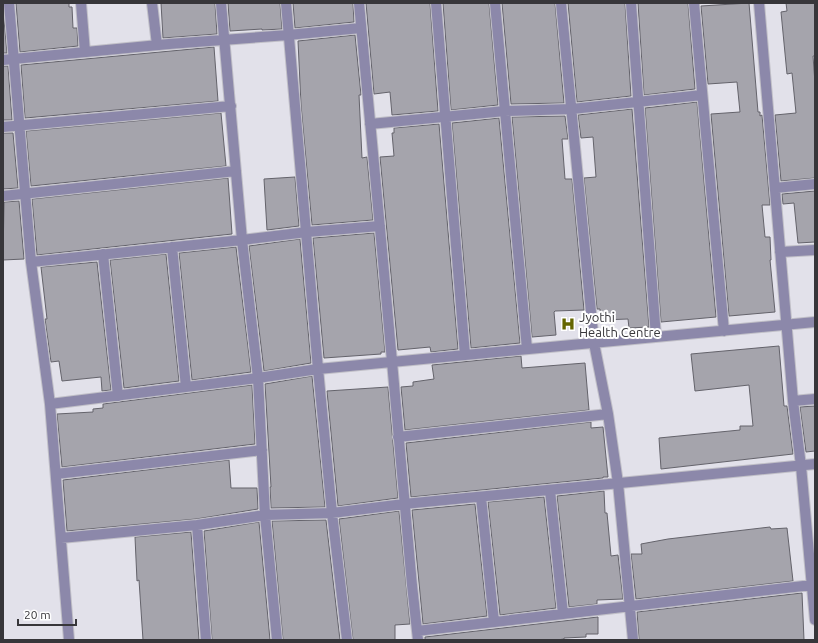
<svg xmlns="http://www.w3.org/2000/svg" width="818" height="643" font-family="Ubuntu,sans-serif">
  <rect width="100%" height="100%" fill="#e2e1ea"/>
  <!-- building -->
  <path fill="#a5a4ac" stroke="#64636b" d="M16,3H69V7H72L73,28H77L78,46L20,52Z
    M161,3H215L217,34L163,38Z
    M228,3H280L282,29L262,30V29L230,31Z
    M293,3H353L354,22L295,28Z
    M366,3H430L438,111L392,115L390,92L374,94Z
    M443,3H489L498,105L451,110Z
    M502,3H555L564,103L511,104Z
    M568,3H625L631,96L577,102Z
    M638,3H688L695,89L644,95Z
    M749,3L758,112H760V116L762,115L770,205H762L765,237H770L771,260H770L775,312L729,316L711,114L740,112L737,82L708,84L701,6Z
    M786,3H815V56H813L815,83V178L781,181L775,115L796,113L792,73L787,74L781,12L787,11Z
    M3,9L7,53H3Z
    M355,35L361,95H359L362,158L367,157L373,220L312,225L301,105L298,41Z
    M214,47L218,101L25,118L21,65Z
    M3,66H8L12,120H3Z
    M697,102L716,317L661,322L645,108Z
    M632,109L649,327L629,328L628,319L601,320L600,309H597L584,178L596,177L593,137L581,138L578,115Z
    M221,113L226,166L31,186L26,131Z
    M565,116L568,139H562L565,179H572L584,310L555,311L554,312L556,335L532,337L512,117Z
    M499,118L520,343L471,348L452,123Z
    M439,124L458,349L431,352L430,347L398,350L380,157L394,156L392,133H394V128Z
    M3,133H13L18,188L3,189Z
    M295,177L299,226L267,230L264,179Z
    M228,178L232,234L37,255L32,199Z
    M815,191V242L798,243L794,203L783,204L782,194Z
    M19,201L24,259L3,260L4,202Z
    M374,233L385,352H381V354L324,358L313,238Z
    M300,239L311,363L264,371L249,246Z
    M236,247L251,372L192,380L179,253Z
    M166,254L179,381L124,388L110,260Z
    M97,262L111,390L102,391L101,377L62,381L59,361L51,362L45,319H47L41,267Z
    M779,346L784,406H787L793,454L661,469L659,438L740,430V426H753L749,385L695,391L691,354Z
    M521,356L522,368L585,363L589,410L405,430L401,387L413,386V382L434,379L432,365Z
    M312,376L325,507L271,508L270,487H271L265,384Z
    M252,385L255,444L62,467L57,414L93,412V409L103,408V404Z
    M388,387L398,498L338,506L327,391Z
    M815,406V451L806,452L800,407Z
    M591,422V428L603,427L608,477H603V478L411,497L406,443Z
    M229,460L231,488H257L258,509L196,519L67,531L63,480Z
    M604,491L605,513H607L611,556L618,555L623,599L597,600V604L569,607L557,496Z
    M544,497L556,608L500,615L488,502Z
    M475,504L487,616L423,624L412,510Z
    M399,511L410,624L395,625V640H353L339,519Z
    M326,520L340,640H283L272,521Z
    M259,522L270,640H212L204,531Z
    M770,527L771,529L787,528L793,581L636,599L631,554H642L641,544L668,539Z
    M191,532L199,640H143L139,580L137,581L135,537Z
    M802,593L804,640H639L637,612Z
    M598,617V634H586V637L564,638V639L557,640H425V637Z"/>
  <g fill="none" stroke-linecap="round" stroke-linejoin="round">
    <defs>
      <path id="minor" d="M9,3L31,262L50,404L69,640
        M81,3L85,52
        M152,3L157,45
        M221,3L242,240L307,232L380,226
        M286,3L318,369L332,513L347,640
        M359,3L382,250L412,585L418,640
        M436,3L465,355
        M495,3L527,349
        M561,3L594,343L608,414L618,483L633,640
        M631,3L656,337
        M694,3L724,331
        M759,3L793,401L801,466L815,620
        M3,60L169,44L288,35L361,28
        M370,124L505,111L572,109L702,95
        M3,127L231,106
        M775,188L815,184
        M3,196L236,171
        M172,247L186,387
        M780,252L815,250
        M103,254L118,396
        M31,262L242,240L258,378L265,515L277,640
        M793,401L815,399
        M50,404L258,378L318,369L815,322
        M398,437L608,414
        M56,474L262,450
        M550,490L563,614
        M481,497L494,622
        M197,525L206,640
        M61,538L197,525L265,515L332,513L404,504L815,464
        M417,631L812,585"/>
    </defs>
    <!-- minor casing -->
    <use href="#minor" stroke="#c0bfc7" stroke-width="12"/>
    <!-- minor -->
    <use href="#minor" stroke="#8c88aa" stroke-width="10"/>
  </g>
  <!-- icons -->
  <defs>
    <symbol id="hospital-bare" viewBox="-9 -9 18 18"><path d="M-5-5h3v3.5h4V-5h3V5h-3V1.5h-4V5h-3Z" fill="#646500" stroke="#fff" stroke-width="2.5" paint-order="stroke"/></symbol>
  </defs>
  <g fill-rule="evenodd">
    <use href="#hospital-bare" x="558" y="314" width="20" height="20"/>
  </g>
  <g text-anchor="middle" stroke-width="4" stroke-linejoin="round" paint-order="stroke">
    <!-- poi labels -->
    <g font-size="13" fill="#37363a" stroke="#fff" text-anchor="start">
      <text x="579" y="322">Jyothi<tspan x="579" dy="15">Health Centre</tspan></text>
    </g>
  </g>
  <!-- border -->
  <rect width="818" height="643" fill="none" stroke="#37363a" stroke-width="8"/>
  <!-- scale -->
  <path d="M18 619v6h58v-6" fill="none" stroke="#37363a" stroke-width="2"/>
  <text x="24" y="619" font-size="12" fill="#37363a" stroke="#ffffff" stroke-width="3" paint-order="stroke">20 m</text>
</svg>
